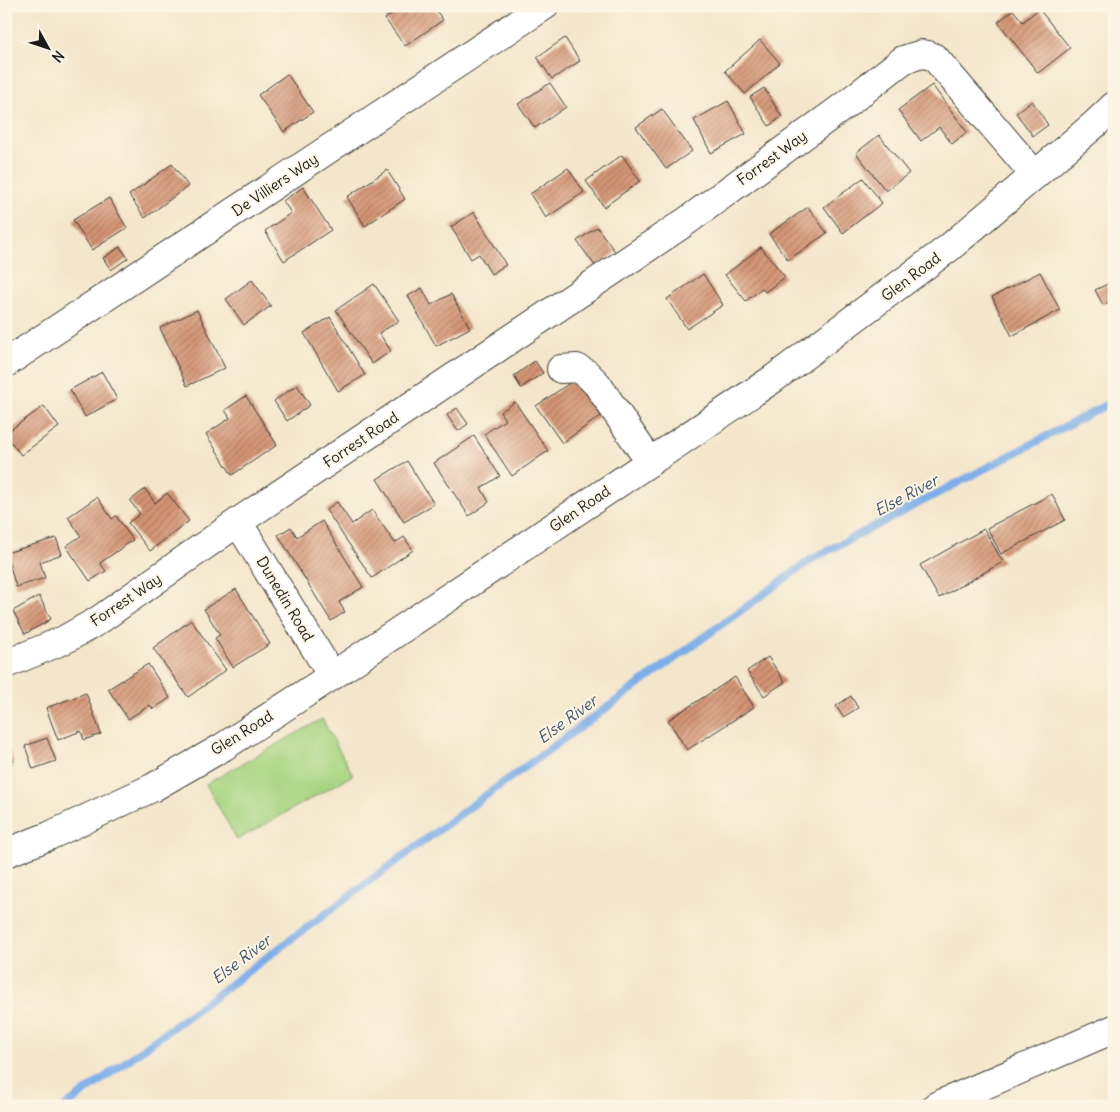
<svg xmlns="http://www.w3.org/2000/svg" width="1120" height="1112" font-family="Delius,sans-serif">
  <defs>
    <pattern id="building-hatch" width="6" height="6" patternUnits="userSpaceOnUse" patternTransform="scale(1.25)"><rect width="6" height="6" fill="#d49475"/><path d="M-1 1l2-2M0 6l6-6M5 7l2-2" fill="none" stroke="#ab785f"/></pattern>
  </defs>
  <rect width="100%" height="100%" fill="#fcf5e5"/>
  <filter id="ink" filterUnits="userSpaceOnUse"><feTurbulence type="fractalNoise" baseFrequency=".02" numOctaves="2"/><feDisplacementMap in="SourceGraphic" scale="10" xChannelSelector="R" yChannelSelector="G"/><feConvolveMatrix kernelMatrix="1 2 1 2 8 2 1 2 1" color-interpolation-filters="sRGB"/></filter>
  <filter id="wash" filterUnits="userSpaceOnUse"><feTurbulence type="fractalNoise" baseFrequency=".0096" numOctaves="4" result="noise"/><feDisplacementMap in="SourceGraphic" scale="20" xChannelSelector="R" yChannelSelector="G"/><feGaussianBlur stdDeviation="1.12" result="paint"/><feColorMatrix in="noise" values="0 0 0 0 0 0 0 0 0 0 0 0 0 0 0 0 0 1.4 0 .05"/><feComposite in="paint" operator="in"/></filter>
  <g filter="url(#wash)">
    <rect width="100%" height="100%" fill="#f4e6cb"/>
    <!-- pitch -->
    <path fill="#a7d481" stroke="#62784e" d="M322,719L353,775L237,840L206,784Z"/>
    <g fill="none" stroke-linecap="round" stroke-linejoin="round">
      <!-- stream -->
      <path stroke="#7cade8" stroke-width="8" d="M66,1106L467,809L812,559L1114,401"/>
    </g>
    <g id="blocks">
      <!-- building -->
      <path fill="url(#building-hatch)" d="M403,6H433L443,20L405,46L385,19Z
        M1039,9L1070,48L1038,73L998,22L1013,10L1023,22Z
        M565,38L580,61L552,79L537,57Z
        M760,40L780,63L745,94L725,71Z
        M287,74L313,112L284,132L258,95Z
        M550,83L566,107L535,128L518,104Z
        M932,85L967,132L952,144L939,127L921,141L898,110Z
        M764,88L782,117L769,126L750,97Z
        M728,101L746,134L711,153L694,120Z
        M1032,101L1048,125L1033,136L1016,113Z
        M662,109L692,151L666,169L636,127Z
        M879,135L909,173L886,191L856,153Z
        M622,155L640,181L604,207L586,181Z
        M172,164L188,186L145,218L129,195Z
        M568,168L584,192L546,218L530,194Z
        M387,170L405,199L365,226L347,197Z
        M863,178L882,203L843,233L824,207Z
        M303,187L331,230L284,261L265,231L291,213L283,201Z
        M109,198L127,228L92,250L73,220Z
        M808,207L827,233L788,260L769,234Z
        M474,212L506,265L491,274L479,254L471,259L451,227Z
        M597,227L616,253L596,267L577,241Z
        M120,247L128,258L111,270L103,258Z
        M761,247L785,277L765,292L762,288L746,301L725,275Z
        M1040,272L1060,310L1012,336L992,297Z
        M703,274L723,305L687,329L667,299Z
        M252,280L271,306L244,325L226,299Z
        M1114,281V299L1103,305L1095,290Z
        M374,284L399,321L379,333L391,351L372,364L336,310Z
        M422,288L431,305L451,294L470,328L436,346L408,296Z
        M197,310L225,368L187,386L160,328Z
        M330,317L365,375L338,391L304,333Z
        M535,361L543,373L521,388L514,376Z
        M102,372L117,399L85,417L70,390Z
        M580,376L605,413L562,443L536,406Z
        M297,385L310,405L287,421L274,401Z
        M246,396L277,445L232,475L206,434L230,418L225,410Z
        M515,402L548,451L512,476L484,434L505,420L500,412Z
        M44,406L59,427L21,455L6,436V433Z
        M457,408L468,424L458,431L447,415Z
        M474,436L500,476L481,488L489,502L469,516L434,463Z
        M407,461L434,504L404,522L377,479Z
        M145,489L155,503L167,493L189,521L150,551L128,523L140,514L130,501Z
        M1052,494L1065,520L1001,554L987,528Z
        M97,497L112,519L116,516L133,540L100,563L106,571L90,581L66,546L81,536L68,517Z
        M337,502L352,524L372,510L395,543L404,537L413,550L372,578L326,510Z
        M322,521L363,587L339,602L345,612L331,621L278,535L291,527L297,537Z
        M984,529L1003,562L939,598L920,565Z
        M56,538L62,554L40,562L45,578L16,587L6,553Z
        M236,589L270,644L233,667L215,638L220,635L204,609Z
        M39,596L51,619L25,634L13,611Z
        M191,620L226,670L188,697L153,648Z
        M768,657L785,682L764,696L747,671Z
        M148,664L170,698L153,709L150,705L128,719L108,689Z
        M735,677L754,707L687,750L668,720Z
        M86,693L101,734L84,740L81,731L58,740L46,708Z
        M851,696L858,708L843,717L836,706Z
        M47,738L56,761L33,769L25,746Z
        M6,743L14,762L6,766Z"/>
    </g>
  </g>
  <g filter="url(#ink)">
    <use href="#blocks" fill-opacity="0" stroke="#3c3a36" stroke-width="1"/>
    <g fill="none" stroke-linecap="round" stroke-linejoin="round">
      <defs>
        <path id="minor" d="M6,363L544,6
          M561,369L577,368L586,373L597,384L650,462
          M238,522L332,676
          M6,664L64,640L99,620L238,522L684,223L840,109L903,60L922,54L928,55L935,58L1035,175"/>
        <path id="tertiary" d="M6,853L49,836L152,788L223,747L332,676L773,379L950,247L1095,124L1114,106"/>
        <path id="primary" d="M936,1106L1114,1029"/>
      </defs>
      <!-- minor casing -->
      <use href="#minor" stroke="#3c3a36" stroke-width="30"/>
      <!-- tertiary casing -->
      <use href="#tertiary" stroke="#3c3a36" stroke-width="30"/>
      <!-- primary casing -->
      <use href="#primary" stroke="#3c3a36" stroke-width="30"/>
      <!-- minor -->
      <use href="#minor" stroke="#fff" stroke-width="28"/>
      <!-- tertiary -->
      <use href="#tertiary" stroke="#fff" stroke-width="28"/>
      <!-- primary -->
      <use href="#primary" stroke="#fff" stroke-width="28"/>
    </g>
  </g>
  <g text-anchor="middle" stroke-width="4" stroke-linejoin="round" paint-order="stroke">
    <!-- street labels -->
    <g font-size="15" fill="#1c1c1c" stroke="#fcf5e5">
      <text transform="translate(772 158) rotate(-36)" y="5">Forrest Way</text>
      <text transform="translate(275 185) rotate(-34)" y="5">De Villiers Way</text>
      <text transform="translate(911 277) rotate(-37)" y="5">Glen Road</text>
      <text transform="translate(361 440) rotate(-34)" y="5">Forrest Road</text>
      <text transform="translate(580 509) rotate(-34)" y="5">Glen Road</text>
      <text transform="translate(285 599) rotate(59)" y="5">Dunedin Road</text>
      <text transform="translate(126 600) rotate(-34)" y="5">Forrest Way</text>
      <text transform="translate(242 733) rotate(-32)" y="5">Glen Road</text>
    </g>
    <!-- water labels -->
    <g font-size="16" font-style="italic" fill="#42566e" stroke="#fcf5e5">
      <text transform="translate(906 495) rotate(-28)" y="6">Else River</text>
      <text transform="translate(567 719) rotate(-36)" y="6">Else River</text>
      <text transform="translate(241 959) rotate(-37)" y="6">Else River</text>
    </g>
  </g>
  <!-- margin -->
  <rect width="1120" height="1112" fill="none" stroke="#fcf5e5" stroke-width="25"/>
  <!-- north arrow -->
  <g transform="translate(48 48) rotate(130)" stroke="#fcf5e5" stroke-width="4" paint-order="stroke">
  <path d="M0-4L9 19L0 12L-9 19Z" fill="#1c1c1c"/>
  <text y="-8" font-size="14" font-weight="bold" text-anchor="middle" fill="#1c1c1c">N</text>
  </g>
</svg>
